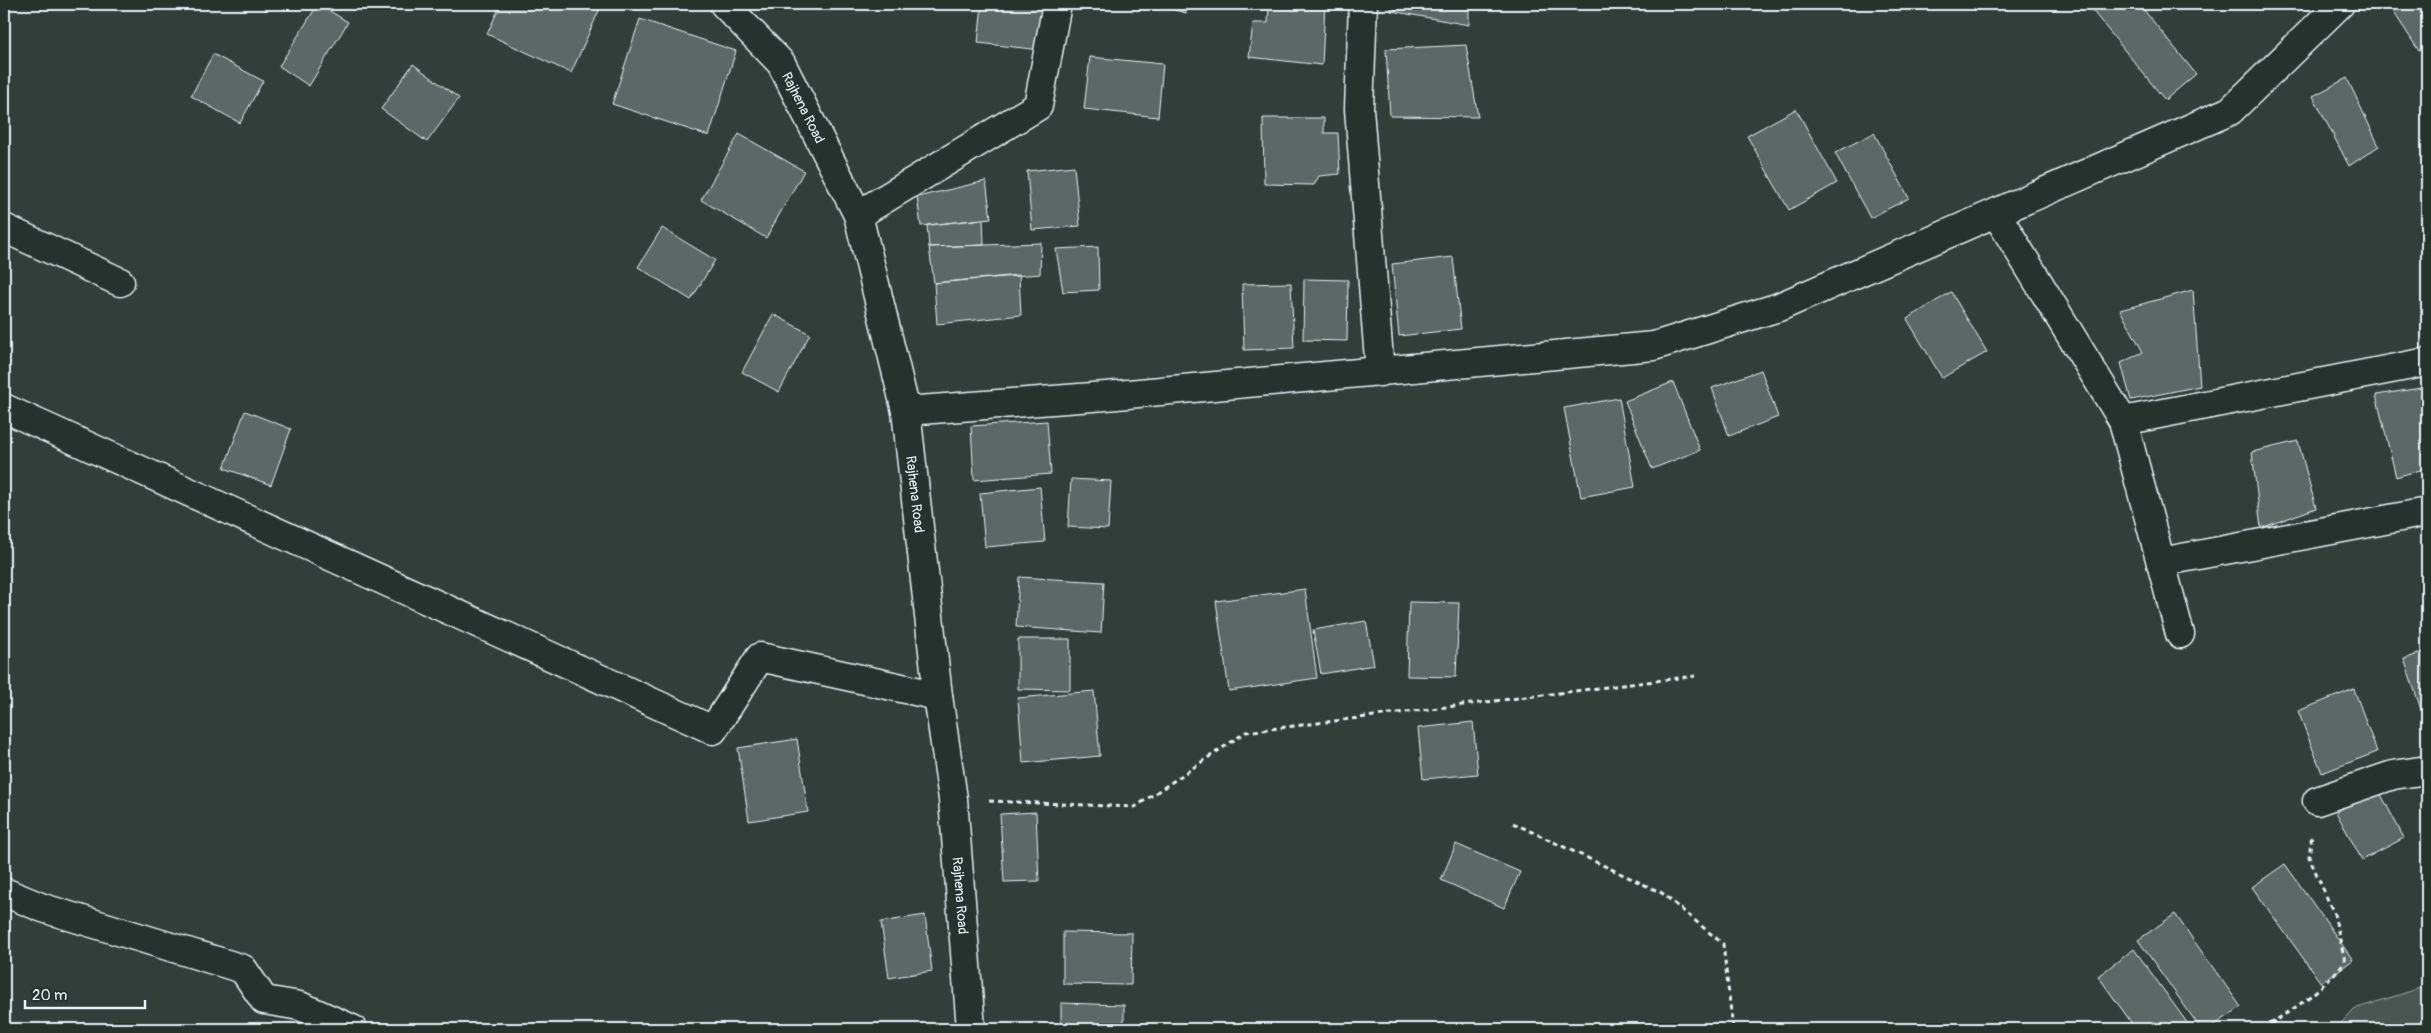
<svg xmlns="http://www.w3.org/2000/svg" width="2431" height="1033" font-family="Pangolin,sans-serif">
  <rect width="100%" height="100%" fill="#323e39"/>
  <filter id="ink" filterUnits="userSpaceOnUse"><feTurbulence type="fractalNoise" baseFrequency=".02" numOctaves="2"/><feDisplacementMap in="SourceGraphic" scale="10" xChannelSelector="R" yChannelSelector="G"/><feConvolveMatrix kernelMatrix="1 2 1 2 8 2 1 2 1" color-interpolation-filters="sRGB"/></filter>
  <g filter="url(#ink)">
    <!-- green -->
    <path fill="#495651" stroke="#98a4a4" d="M2427,986V1029H2336L2354,1009Z"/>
    <!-- building -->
    <path fill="#5c6865" stroke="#e8f1f8" d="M318,4L348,22L309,86L279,66Z
      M501,4H602L571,73L487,34Z
      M982,4H1045L1041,50L978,43Z
      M1154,4H1188L1186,13Z
      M1269,4H1325L1322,65L1249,57L1253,23H1268Z
      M1392,4H1469V25L1391,11Z
      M2087,4H2139L2196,74L2165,100Z
      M2403,4H2427V45L2419,51L2393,11Z
      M640,19L736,51L709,136L612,104Z
      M1466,45L1478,117L1390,116L1386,49Z
      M213,54L263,81L240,123L191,96Z
      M1090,57L1163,64L1158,117L1084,109Z
      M413,64L459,98L427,142L381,109Z
      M2347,78L2379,146L2349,166L2313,96Z
      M1796,109L1837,183L1789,210L1747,136Z
      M1263,118H1324V133H1338L1340,174L1319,176L1314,185L1264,184Z
      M1874,133L1909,198L1870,218L1835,153Z
      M739,134L804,171L766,238L701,200Z
      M1074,166L1080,226L1032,230L1027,171Z
      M986,181L991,218L921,226L917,197Z
      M983,219L984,245L929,247L927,225Z
      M662,228L715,260L691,300L638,267Z
      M1041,243L1040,274L934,283L929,247Z
      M1098,247L1099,290L1063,292L1056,249Z
      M1453,257L1461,329L1399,336L1392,264Z
      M1019,275L1021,315L937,324L934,283Z
      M1304,279L1348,280L1347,341L1303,340Z
      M1291,283L1294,348L1244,350L1242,284Z
      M2193,290L2200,386L2131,400L2121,363L2143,352L2120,310Z
      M1951,292L1987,352L1942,378L1907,319Z
      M773,314L810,334L779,392L742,372Z
      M1761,370L1778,417L1729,436L1712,388Z
      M1673,382L1700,450L1652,469L1625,401Z
      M2427,387V468L2396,477L2376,395Z
      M1619,398L1635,487L1581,497L1564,408Z
      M245,411L291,429L271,485L224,468Z
      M1047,421L1051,474L974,480L971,426Z
      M2298,441L2316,508L2261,528L2252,452Z
      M1071,479L1111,481L1108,529L1068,527Z
      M1040,487L1045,542L985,547L980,493Z
      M1019,577L1104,582L1101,633L1016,627Z
      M1305,589L1317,678L1229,691L1216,601Z
      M1409,602L1459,603L1456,677L1407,676Z
      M1366,621L1374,665L1321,674L1313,630Z
      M1018,639H1070V690L1018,689Z
      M2427,651V727L2404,659Z
      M2354,689L2377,752L2322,773L2298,711Z
      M1094,691L1100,756L1023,763L1018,698Z
      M1473,722L1478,774L1423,779L1418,728Z
      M797,739L808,812L749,821L738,748Z
      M2378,789L2404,838L2362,860L2336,812Z
      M1036,812L1039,881L1004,882L1000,814Z
      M1456,844L1520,872L1504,908L1441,880Z
      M2285,864L2353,960L2321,983L2252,887Z
      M2175,914L2241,1007L2209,1029H2201L2138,940Z
      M925,915L932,971L889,978L881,922Z
      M1063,932L1132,933L1131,985L1063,984Z
      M2134,949L2188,1024L2181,1029H2136L2098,976Z
      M1061,1003L1124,1005V1029H1061Z"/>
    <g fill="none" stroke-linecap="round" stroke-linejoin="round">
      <defs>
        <g id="street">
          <path id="s1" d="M724,4L781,63L858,215L906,411L938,696L953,799L971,1029"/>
          <path d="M1363,4L1359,109L1380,372"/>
          <path d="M1996,213L2123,421L2180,634"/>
          <path d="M858,215L1038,106L1057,4"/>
          <path d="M4,228L120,282"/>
          <path d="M4,408L713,730L760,657L938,696"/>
          <path d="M906,411L1106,396L1654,346L1779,307L2230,111L2340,4"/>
          <path d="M2123,421L2427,362"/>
          <path d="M2161,562L2427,512"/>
          <path d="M2317,801L2393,775L2427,770"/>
          <path d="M4,892L43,908L243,969L264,1000L300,1006L352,1029"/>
        </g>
      </defs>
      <!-- street casing -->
      <use href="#street" stroke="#e8f1f8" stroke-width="31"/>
      <!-- path -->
      <path stroke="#e8f1f8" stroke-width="3" stroke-dasharray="5 4" stroke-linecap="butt" d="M989,801L1135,807L1246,732L1695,676
        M1513,823L1662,893L1723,944L1733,1029
        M2262,1029C2294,1009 2322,991 2345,961L2334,914L2309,857L2312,833"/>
      <!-- street -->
      <use href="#street" stroke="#26332d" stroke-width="28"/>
    </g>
  </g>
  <g text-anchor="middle" stroke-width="4" stroke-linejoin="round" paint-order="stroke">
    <!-- street labels -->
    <g font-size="14" fill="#e8f1f8" stroke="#26332d">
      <text dy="5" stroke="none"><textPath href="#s1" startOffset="132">Rajhena Road</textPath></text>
      <text dy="5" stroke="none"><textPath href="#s1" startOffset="538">Rajhena Road</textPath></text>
      <text dy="5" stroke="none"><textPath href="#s1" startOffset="942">Rajhena Road</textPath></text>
    </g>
  </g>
  <!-- margin -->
  <rect width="2431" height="1033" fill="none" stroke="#26332d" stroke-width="20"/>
  <rect x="10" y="10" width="2411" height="1013" fill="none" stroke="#e8f1f8" stroke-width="2" filter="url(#ink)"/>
  <!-- scale -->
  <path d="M25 1000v8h120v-8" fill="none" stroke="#e8f1f8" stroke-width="2.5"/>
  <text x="32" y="1000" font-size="15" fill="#e8f1f8" stroke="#26332d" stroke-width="4" paint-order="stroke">20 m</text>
</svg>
